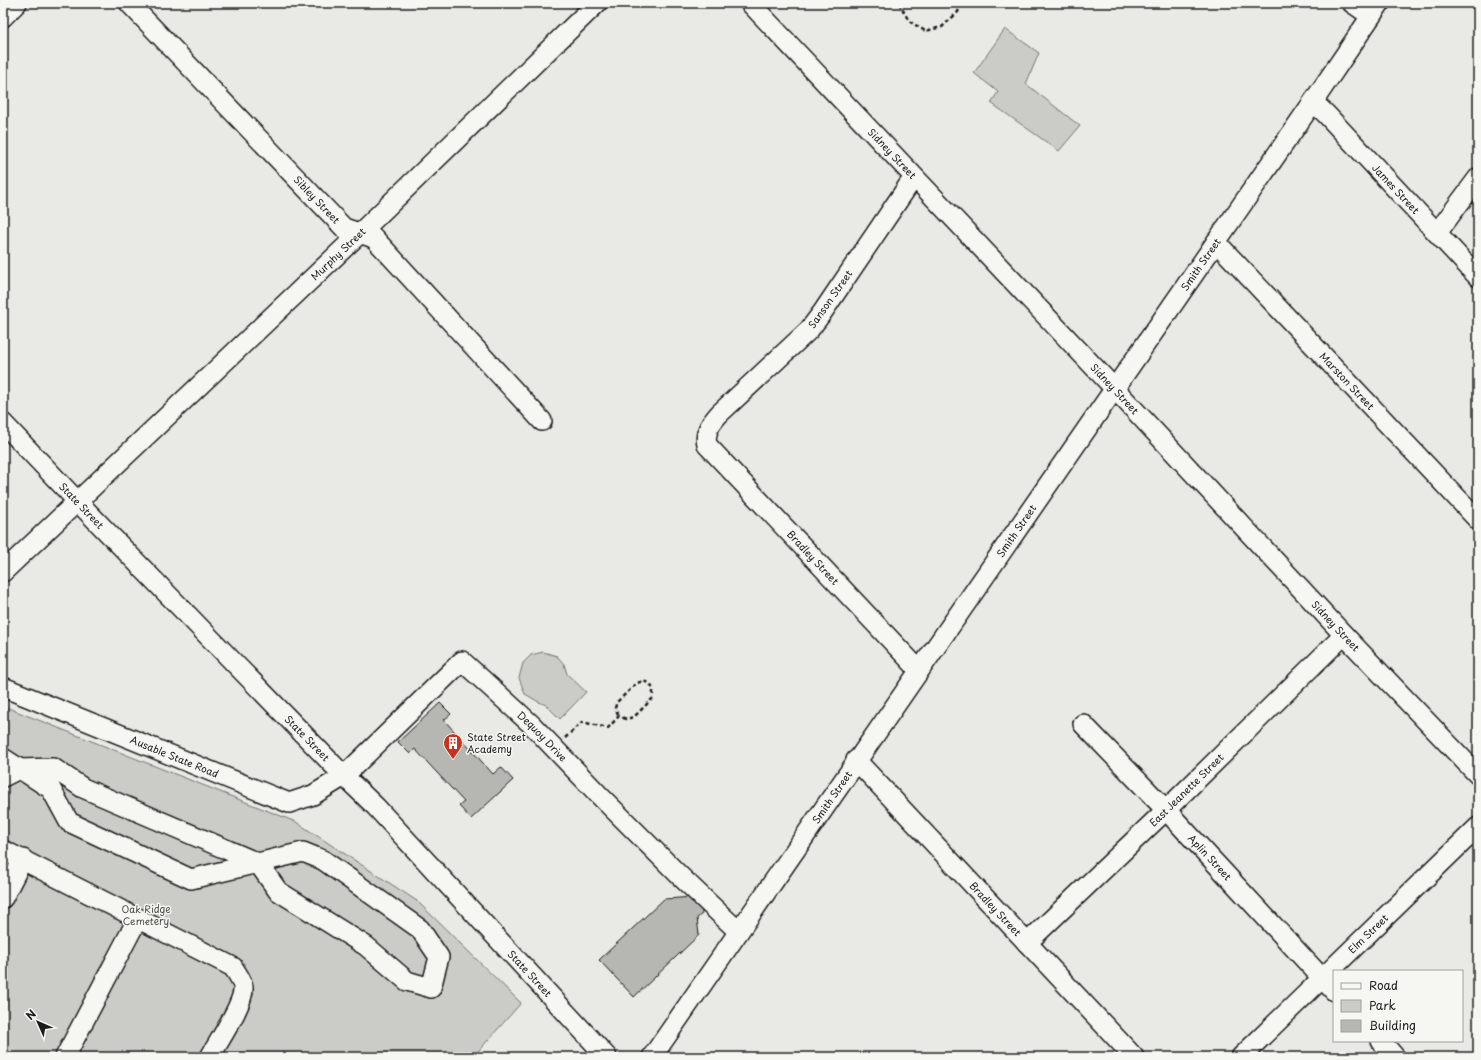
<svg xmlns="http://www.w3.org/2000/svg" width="1481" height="1060" font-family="'Playpen Sans',sans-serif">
  <rect width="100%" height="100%" fill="#e9e9e5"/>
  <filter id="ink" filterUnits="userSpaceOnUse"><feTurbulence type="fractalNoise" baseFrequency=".025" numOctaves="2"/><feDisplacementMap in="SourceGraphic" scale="8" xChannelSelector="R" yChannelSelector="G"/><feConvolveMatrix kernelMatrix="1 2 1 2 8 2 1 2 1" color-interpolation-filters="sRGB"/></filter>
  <g filter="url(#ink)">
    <!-- green -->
    <path fill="#cbcbc7" stroke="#747472" d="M1005,29L1039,53L1026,84L1080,126L1059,151L991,103L998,92L974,73Z
      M543,652L557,656L564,664L567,674L586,692L560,719L546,705L537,701L525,694L519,678L523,663L531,655Z
      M3,706L296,822L417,901L521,1003L473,1057H3Z"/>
    <!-- building -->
    <path fill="#b6b6b3" stroke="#1c1c1c" d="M440,703L451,714L444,720L493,774L501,767L513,780L471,819L459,806L464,802L415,749L410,754L398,742Z
      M695,897L701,903L702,914L697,918L699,935L634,997L599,960L664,899Z"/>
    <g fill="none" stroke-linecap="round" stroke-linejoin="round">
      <defs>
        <g id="minor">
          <path id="s1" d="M129,3L344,228L374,238L542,421"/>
          <path id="s2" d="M750,3L1114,388L1344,635L1478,775"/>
          <path d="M1352,3L1371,16"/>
          <path d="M3,17L17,3"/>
          <path id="s3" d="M1313,102L1326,114L1478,277"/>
          <path id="s4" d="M914,177L822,313L809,330L719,414C711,423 704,432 707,445L919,670"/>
          <path d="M1437,233L1478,178"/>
          <path id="s5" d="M1216,242L1478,520"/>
          <path id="s6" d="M3,423L78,502L344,776L376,807L607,1057"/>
          <path id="s7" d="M3,572L359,234L597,3"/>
          <path id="s8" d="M3,687L289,803L313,795L344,776L462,661L532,725L600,796L680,876L738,931"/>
          <path id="s9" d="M1083,724L1166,810L1334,991"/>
          <path d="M3,758L51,789L69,822L191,879L303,852L323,860L420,929L439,957L431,988L407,981L366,946L278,891L258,863L83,788L53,768L19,769L3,777"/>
          <path id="s10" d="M856,760L1134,1057"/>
          <path d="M3,850L233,967C237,974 242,979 243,987C245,1002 218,1042 210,1057"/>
          <path d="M3,898L23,859"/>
          <path id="s11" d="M1027,943L1166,810L1344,635"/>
          <path d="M1381,1041L1395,1057"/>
          <path d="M65,1057L138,918"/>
          <path id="s12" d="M652,1057L1313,102L1380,3"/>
          <path id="s13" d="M1241,1057L1478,827"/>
        </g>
      </defs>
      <!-- minor casing -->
      <use href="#minor" stroke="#1c1c1c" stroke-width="22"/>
      <!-- path -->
      <path stroke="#1c1c1c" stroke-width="2.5" stroke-dasharray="4 3" stroke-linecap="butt" d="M899,3L909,21L925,31L942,27L958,12L961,3
        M565,738L582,722L608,728L619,716L626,719L634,717L653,698V689L650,684L644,681L637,683L617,702L615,708L619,716"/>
      <!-- minor -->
      <use href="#minor" stroke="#f6f6f2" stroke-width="19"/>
    </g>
  </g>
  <!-- icons -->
  <defs>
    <symbol id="building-pin" viewBox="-11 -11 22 30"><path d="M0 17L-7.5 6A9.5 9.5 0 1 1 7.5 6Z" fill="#c8321e" stroke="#f6f6f2"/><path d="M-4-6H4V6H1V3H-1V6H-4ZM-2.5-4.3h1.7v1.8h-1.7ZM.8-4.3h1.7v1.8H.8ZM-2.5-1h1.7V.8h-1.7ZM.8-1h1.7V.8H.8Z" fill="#fff"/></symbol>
  </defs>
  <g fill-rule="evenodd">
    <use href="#building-pin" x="442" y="732" width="22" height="30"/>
  </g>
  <g text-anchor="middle" stroke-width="3" stroke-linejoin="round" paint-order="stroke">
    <!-- street labels -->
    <g font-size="10" fill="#1c1c1c" stroke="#f6f6f2">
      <text dy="4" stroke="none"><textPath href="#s2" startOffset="207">Sidney Street</textPath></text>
      <text dy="4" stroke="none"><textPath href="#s3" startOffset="120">James Street</textPath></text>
      <text dy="4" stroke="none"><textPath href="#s1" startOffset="272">Sibley Street</textPath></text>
      <text dy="4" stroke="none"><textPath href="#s7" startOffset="462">Murphy Street</textPath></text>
      <text dy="4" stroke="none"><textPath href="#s12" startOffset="964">Smith Street</textPath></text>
      <text transform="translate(830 299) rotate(-55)" y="4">Sanson Street</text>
      <text dy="4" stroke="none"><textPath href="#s5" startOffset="191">Marston Street</textPath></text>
      <text dy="4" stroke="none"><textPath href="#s2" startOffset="531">Sidney Street</textPath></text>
      <text dy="4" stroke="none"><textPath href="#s6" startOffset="114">State Street</textPath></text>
      <text dy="4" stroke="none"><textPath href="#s12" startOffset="640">Smith Street</textPath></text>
      <text dy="4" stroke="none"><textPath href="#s4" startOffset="498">Bradley Street</textPath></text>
      <text dy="4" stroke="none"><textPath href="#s2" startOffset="855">Sidney Street</textPath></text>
      <text dy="4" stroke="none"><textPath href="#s8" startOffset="645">Dequoy Drive</textPath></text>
      <text dy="4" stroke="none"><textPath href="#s6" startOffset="438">State Street</textPath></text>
      <text dy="4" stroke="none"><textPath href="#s8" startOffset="185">Ausable State Road</textPath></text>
      <text dy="4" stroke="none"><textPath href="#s11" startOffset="221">East Jeanette Street</textPath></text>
      <text dy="4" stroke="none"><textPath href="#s12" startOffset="316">Smith Street</textPath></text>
      <text dy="4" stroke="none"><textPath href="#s9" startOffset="184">Aplin Street</textPath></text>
      <text dy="4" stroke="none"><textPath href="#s10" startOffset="204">Bradley Street</textPath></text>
      <text dy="4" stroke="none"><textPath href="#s13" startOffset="177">Elm Street</textPath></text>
      <text dy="4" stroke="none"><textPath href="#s6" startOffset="762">State Street</textPath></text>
    </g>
    <!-- poi labels -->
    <g font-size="10" fill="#1c1c1c" stroke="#f6f6f2" text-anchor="start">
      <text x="467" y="741">State Street<tspan x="467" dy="12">Academy</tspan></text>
    </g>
    <!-- park labels -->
    <g font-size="10" fill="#51514f" stroke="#f6f6f2">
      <text x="146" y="913">Oak Ridge<tspan x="146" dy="12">Cemetery</tspan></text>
    </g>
  </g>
  <!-- margin -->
  <rect width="1481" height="1060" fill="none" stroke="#f6f6f2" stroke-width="16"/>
  <rect x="8" y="8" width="1465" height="1044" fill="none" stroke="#1c1c1c" stroke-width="1.5" filter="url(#ink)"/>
  <!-- legend -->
  <rect x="1333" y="970" width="130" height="72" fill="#f6f6f2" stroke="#9f9f9c"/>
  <rect x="1341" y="983" width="20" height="6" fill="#f6f6f2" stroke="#9f9f9c"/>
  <text x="1369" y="990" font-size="12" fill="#1c1c1c">Road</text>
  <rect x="1341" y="1000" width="20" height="12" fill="#cbcbc7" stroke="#9f9f9c"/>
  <text x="1369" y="1010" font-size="12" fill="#1c1c1c">Park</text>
  <rect x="1341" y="1020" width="20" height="12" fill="#b6b6b3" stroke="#9f9f9c"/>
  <text x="1369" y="1030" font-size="12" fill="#1c1c1c">Building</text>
  <!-- north arrow -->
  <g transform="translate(38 1022) rotate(315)" stroke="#f6f6f2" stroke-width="3" paint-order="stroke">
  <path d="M0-3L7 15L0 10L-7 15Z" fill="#1c1c1c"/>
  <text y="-6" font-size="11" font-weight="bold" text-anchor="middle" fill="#1c1c1c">N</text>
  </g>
</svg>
